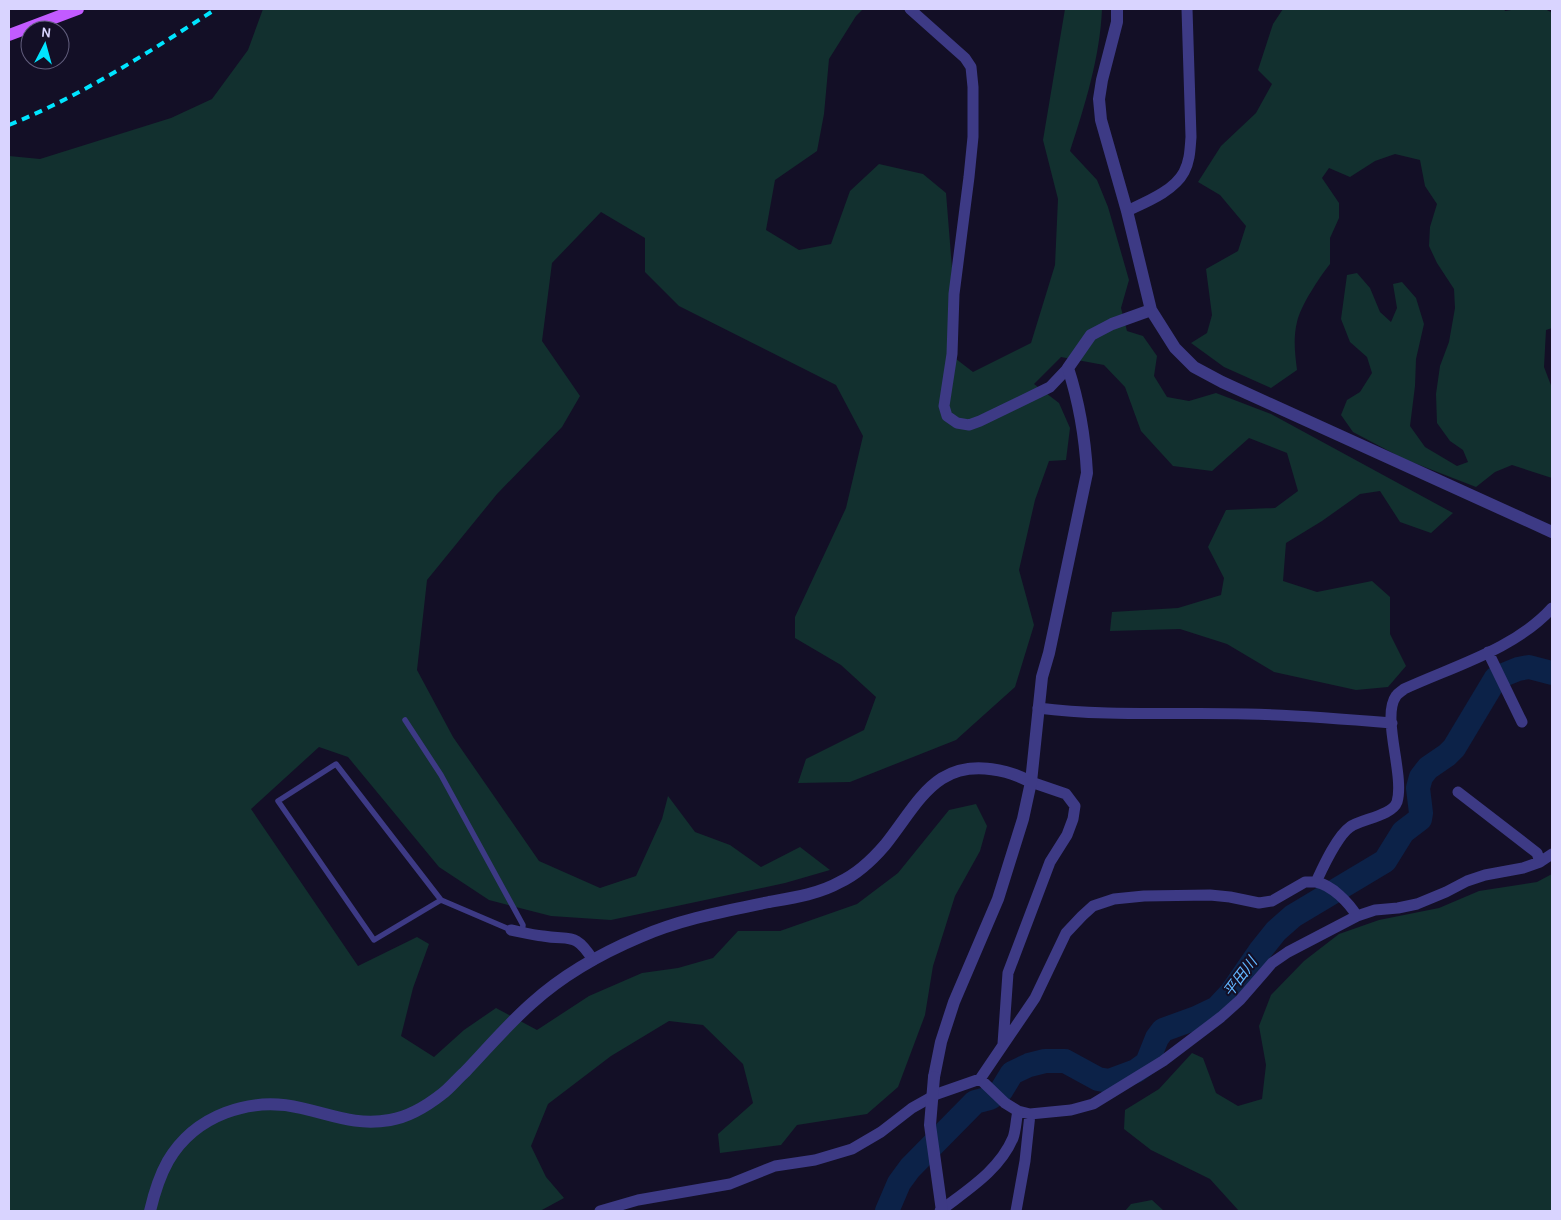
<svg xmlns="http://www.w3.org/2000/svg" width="1561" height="1220" font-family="Karla,'Noto Sans JP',sans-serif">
  <rect width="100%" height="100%" fill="#130f26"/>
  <!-- green -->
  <path fill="#12302f" d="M263,9H863L856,16L829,59L824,114L817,151L775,180L766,230L799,250L831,244L850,191L879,164L923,174L946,193L952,268L947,352L973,372L1031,343L1055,265L1058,199L1043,140L1065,9H1102C1100,57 1085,105 1070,151L1097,180L1108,207L1129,280L1121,308L1127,331L1143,336L1157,356L1154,376L1167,397L1189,401L1216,393L1271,414L1453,513L1431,533L1400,522L1380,491L1360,494L1322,521L1286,543L1283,581L1317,592L1372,581L1390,597V634L1406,666L1388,687L1356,690L1274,672L1227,644L1180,629L1110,631L1112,612L1178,608L1221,595L1224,578L1208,547L1226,510L1275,508L1298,491L1287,453L1249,438L1212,471L1173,466L1141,431L1125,387L1104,365L1061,357L1034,384L1059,403L1070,428L1066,460L1049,461L1035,500L1019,570L1034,625L1015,687L956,740L850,782L798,783L806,759L864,730L876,697L841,665L795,638V617L846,508L863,436L836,385L679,306L645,272V238L601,212L552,263L542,341L580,396L562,427L497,494L427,580L417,670L453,737L539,861L600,888L636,876L662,819L668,796L695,832L730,845L761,867L800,847L830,870L785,883L611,920L551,916L489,900L439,867L348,757L319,747L251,809L358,966L417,937L429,944L413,988L401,1036L434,1057L464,1030L496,1008L537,1030L589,996L642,973L678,968L713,958L738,931H780L857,904L898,873L949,810L976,804L987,826L980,851L955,896L933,966L925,1015L898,1087L867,1114L797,1125L781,1145L720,1153L718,1134L753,1103L743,1064L703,1025L669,1021L611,1056L548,1104L531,1146L546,1177L564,1198L540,1211H9V156L40,159L171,118L212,99L248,50Z
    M1283,9H1504L1505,11C1520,9 1540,4 1552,13V328L1546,330L1544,367L1552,388V478L1512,465L1495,472L1476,487L1404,459L1353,432L1341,415L1347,400L1360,392L1372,373L1367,357L1350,342L1341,319L1347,275L1357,273L1370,288L1380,312L1391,322L1397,308L1393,284L1402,282L1416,298L1424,324L1416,359L1415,386L1410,426L1425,447L1457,466L1468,462L1463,450L1450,441L1437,423L1436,394L1440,366L1449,342L1455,308L1454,289L1437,263L1429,246L1430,227L1437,204L1425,186L1420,160L1395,154L1375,161L1350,177L1329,168L1322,178L1339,203V218L1330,238V264C1319,278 1301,305 1297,322C1293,338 1295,354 1297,370L1271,388L1224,367L1191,343L1207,333L1212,315L1206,269L1238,251L1246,226L1220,195L1198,182L1221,146L1256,113L1272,84L1258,70L1273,24Z
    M1552,874V1211H1239L1210,1179L1151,1150L1124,1129L1125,1110L1159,1089L1192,1053L1203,1058L1216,1093L1238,1106L1262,1099L1266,1065L1259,1026L1271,995L1304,961L1339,934L1379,920L1439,908L1479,891L1537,882Z
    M1152,1200L1164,1211H1125L1131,1204Z"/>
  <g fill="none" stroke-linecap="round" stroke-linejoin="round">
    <!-- river -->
    <path stroke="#0c2248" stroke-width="24" d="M887,1211L899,1183L910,1168L975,1102L990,1098L1001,1091L1012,1073L1029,1065L1045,1061H1065L1098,1079L1109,1081L1136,1071L1147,1063L1157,1038L1163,1030L1196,1018L1217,1008L1231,993L1260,951L1276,931L1293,916L1385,861L1403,832L1420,819L1421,813L1418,788L1421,777L1428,768L1447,755L1454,748L1496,678L1518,669L1529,667L1552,673"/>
    <!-- service -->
    <path stroke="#3d3a85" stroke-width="5.5" d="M405,720L441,775L523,925L522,932
      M441,900L374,940L278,801L336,764L441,900L511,930"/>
    <!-- minor -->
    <path stroke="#3d3a85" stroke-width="11" d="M910,9L965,58L971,67L973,87V137L969,177L954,294L952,354L944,406L947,416L957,423L969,425L980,421L1050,387L1068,368
      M1127,211C1146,202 1174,191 1184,172C1190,161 1190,149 1191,137L1187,9
      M1488,652L1522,722
      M1038,708C1107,717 1178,712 1247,714C1295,715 1344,719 1392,723
      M1458,792L1537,853L1540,862
      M1316,882C1332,885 1349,903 1357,916
      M511,930C521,932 532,935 543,936C570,941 575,931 593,960
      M1003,1044L1008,973L1050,862L1067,835L1073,819L1075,806L1066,794L1031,782
      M980,1079L1005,1103L1018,1111L1030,1114L1071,1110L1093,1104L1163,1061L1221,1017L1240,1000L1272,963L1288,952L1357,916L1375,910L1398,908L1417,904L1446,892L1467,881L1485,875L1523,868L1540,862L1552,854
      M600,1211L638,1200L730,1184L775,1166L815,1160L852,1149L881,1132L912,1108L937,1094L980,1079L1035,998L1066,933L1082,916L1093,906L1114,899L1144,896L1210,895L1230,897L1259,903L1272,901L1305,882H1316C1323,867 1337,836 1350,827C1361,819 1392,816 1397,802C1405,775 1381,717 1396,696C1398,693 1402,691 1404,689C1454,666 1515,649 1552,608
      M940,1211C967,1190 999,1171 1013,1138C1016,1130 1016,1119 1018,1111
      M1016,1211L1025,1161L1030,1114"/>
    <!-- tertiary -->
    <path stroke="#3d3a85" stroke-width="12" d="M1117,9V22L1102,80L1099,99L1101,120L1127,211L1151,310L1175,348L1194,367L1222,382L1552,532
      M934,1077L941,1042L954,1002L998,899L1023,819L1031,782L1042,677L1049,653L1087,473C1085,437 1079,402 1068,368L1091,335L1112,324L1151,310
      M150,1211C154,1194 159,1177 168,1161C195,1115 250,1096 301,1108C333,1115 356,1126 390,1120C408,1117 428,1105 442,1094C450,1088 457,1079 465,1072C487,1049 508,1024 532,1003C563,975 602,953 640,937C681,919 726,911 769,902C792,898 819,894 840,882C857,874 873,859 885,845C920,801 937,754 1006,772C1014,774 1023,778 1031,782"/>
    <!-- primary -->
    <path stroke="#c25bff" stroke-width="12" d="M9,35L78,9"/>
    <!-- rail -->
    <path stroke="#00e5ff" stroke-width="4" stroke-dasharray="8 6" stroke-linecap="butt" d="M9,125C83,95 149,52 216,9"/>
    <!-- tertiary-bridge -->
    <path stroke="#3d3a85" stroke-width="12" d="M934,1077L930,1125L942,1211"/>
  </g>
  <g text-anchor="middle" stroke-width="4" stroke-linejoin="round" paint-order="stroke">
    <!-- water labels -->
    <g font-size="15" font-style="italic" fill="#62b6ff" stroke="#130f26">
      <text transform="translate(1240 977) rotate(-53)" y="5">平田川</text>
    </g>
  </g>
  <!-- border -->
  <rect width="1561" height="1220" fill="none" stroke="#d9d4ff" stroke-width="20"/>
  <!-- north arrow -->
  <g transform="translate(45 45) rotate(6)"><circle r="24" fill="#130f26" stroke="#625e7d"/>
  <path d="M0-4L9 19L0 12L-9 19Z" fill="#00e5ff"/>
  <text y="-8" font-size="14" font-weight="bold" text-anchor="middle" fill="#d9d4ff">N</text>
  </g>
</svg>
